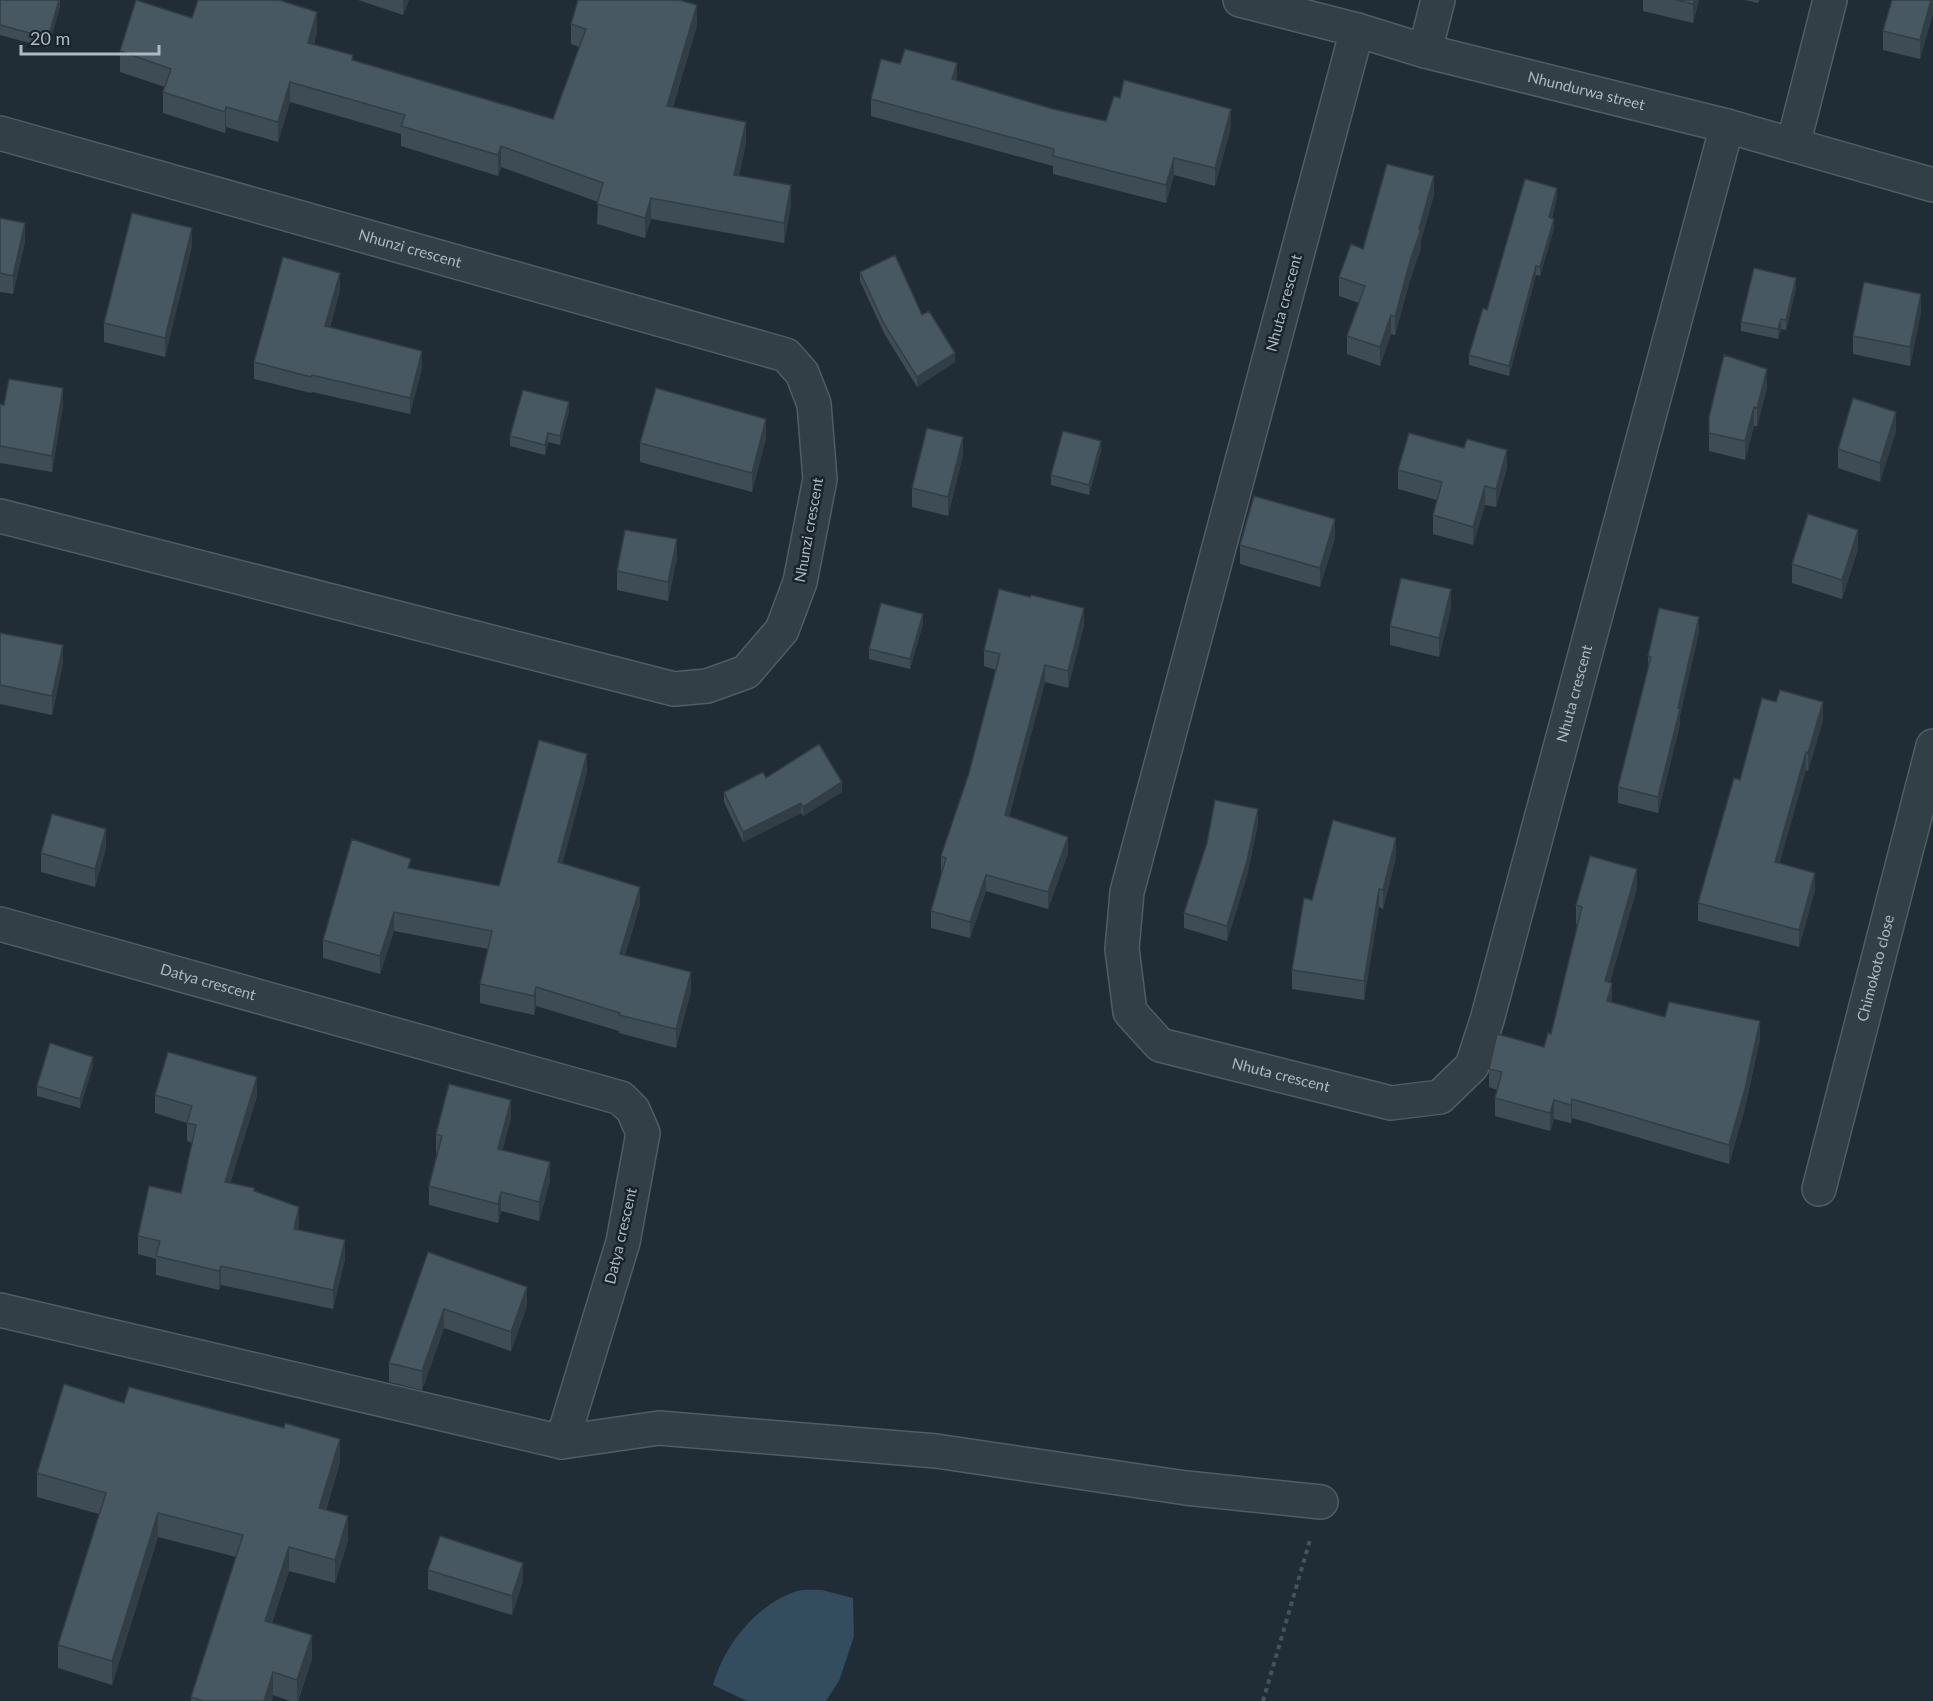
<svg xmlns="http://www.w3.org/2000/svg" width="1933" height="1701" font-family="Lato,sans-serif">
  <rect width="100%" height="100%" fill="#202d36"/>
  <!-- water -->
  <path fill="#334c5e" d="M822,1590L853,1598L854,1636L839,1681L826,1701H747L713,1685C724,1646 755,1606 794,1592C802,1589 813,1590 822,1590Z"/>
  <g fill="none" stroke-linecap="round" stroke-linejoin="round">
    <defs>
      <g id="minor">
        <path id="s1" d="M1240,0L1357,30L1425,51L1727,126L1933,185"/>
        <path id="s2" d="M1357,30L1127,892L1122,949L1130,1012L1160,1045L1391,1103L1440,1097L1472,1066L1487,1020L1727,126"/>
        <path d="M1425,51L1438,0"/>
        <path id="s3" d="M0,133L786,355L802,373L814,404L820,479L800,582L782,630L746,672L707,686L674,689L0,516"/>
        <path d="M1793,145L1830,0"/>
        <path id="s4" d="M0,924L621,1098L633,1110L643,1133L623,1242L562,1442L0,1310"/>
        <path id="s5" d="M1819,1189L1933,746"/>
        <path d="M562,1442L659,1428L936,1451L1186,1488L1321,1502"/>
      </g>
    </defs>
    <!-- minor casing -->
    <use href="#minor" stroke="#515c65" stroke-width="36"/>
    <!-- path -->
    <path stroke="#415656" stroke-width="4" stroke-dasharray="4.5 4.5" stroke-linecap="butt" d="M1263,1701L1310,1540"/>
    <!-- minor -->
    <use href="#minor" stroke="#333f47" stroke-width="33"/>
  </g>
  <!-- wall -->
  <path fill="#3e4c55" d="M0,0H60V7L48,48L0,35Z
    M358,0H409L403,15Z
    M1643,0H1699L1693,23L1643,11Z
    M1745,0H1759L1758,3Z
    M1933,0V13L1920,59L1883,50V31Z
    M192,18L317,32L314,44L353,60L553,119L579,47L571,44V24L697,25L673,107L746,143L739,175L791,205L784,243L651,219L645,238L597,224L598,202L501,167L498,176L401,146V134L290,102L278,142L226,127L225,133L163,113V92L165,87L120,72V51Z
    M957,81L1053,109L1106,121L1231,127L1215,186L1174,175L1166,203L1053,174V166L871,116V99Z
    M1434,195L1421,240V248L1410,280L1395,335L1391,334L1380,366L1347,354V336L1359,303L1339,296V277L1363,249Z
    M1557,197L1552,218L1554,228L1540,276L1536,275L1509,376L1469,365V355L1487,310Z
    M0,218L25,242L13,294L0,292Z
    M192,246L165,357L104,342V323Z
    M860,272L922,315L955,362L917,387L884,333L860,281Z
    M1796,288L1786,330L1781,329L1778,339L1741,331V322Z
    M340,290L330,327L422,368L410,414L312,392L311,393L254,379V362Z
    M1921,312L1910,366L1853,354V336Z
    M1767,388L1757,426H1754L1745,460L1709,451V417Z
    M0,404L4,405H63L52,472L0,463Z
    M569,411L560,445L548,442L545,455L510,446V436Z
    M1896,431L1880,482L1838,468V449Z
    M766,438L752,492L640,462V443Z
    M1101,451L1089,495L1051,485V475Z
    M963,455L948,516L912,507V488Z
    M1507,468L1496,507L1485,505L1473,545L1433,534V515L1437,500L1398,489V470Z
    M1335,538L1320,587L1240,564V545Z
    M1858,549L1842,599L1792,583V564Z
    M677,558L668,601L617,590V571Z
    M1030,597L1084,625L1068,688L1045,682L1009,817L1068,853L1048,909L986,891L970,938L931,928V911L942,873L941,872V856L969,773L996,670L984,666V650Z
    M1451,608L1439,657L1390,645V626Z
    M923,624L910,669L869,659V649Z
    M1699,632L1680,715V724L1658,813L1618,803V787L1648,670V656Z
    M0,633L63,663L52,715L0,704Z
    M1823,720L1808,771L1806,770L1779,863L1815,890L1799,947L1698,921V903L1740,780Z
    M587,772L562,863L640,905L625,955L691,991L676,1048L619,1033V1031L536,1006L534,1015L480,1003V984L488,949L394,931L380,974L323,958V940L411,869L499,886Z
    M724,792H842L803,816L801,813L743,842L724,802Z
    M1258,824L1247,876L1227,941L1184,928V913Z
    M106,848L95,887L41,872V853Z
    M1396,857L1383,909L1379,907L1364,1000L1292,989V970L1312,900Z
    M1637,888L1610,982L1612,1002L1665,1017L1760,1039L1745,1108L1729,1164L1572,1118L1571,1123L1554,1119L1550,1131L1495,1116V1098L1497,1090L1489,1087V1069L1544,1047L1551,1034L1578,925L1576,924V905Z
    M93,1066L80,1108L37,1096V1086Z
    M155,1095L257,1096L230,1183L254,1192L299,1226L298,1230L345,1259L333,1309L221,1285L219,1290L156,1275V1259L138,1254V1236L181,1193L192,1143L187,1141V1123L155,1113Z
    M511,1118L502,1150L550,1181L539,1221L501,1211L498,1223L429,1205V1186L438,1153H436V1134Z
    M428,1252L527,1306L511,1351L444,1328L422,1390L389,1382V1363Z
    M340,1462L326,1510L348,1540L335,1583L289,1571L272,1623L312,1659L298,1701H290L273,1695L272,1701H191V1697L236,1557L158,1537L112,1685L58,1668V1645L99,1514L37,1497V1473Z
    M428,1570L523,1581L512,1615L428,1589Z"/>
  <!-- shaded-wall -->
  <path fill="#323e45" d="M59,0L60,7L48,48V38Z
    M403,0H409L403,15Z
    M1695,0H1699L1693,23V4Z
    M1931,0H1933V13L1920,59V40Z
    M697,5V25L667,126V106Z
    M317,12V32L308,63V43Z
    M957,63V81L952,79Z
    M290,82V102L278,142V122Z
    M226,107V127L225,133V112Z
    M1231,109V127L1215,186V168Z
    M746,122V143L734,195V175Z
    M501,146V167L498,176V155Z
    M1174,158V175L1166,203V185Z
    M1434,176V195L1421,240V248L1410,280L1395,335V317Z
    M791,185V205L784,243V223Z
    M1557,188V197L1549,227V217Z
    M651,198V219L645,238V218Z
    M1554,219V228L1540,276V267Z
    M25,223V242L13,294V276Z
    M192,228V246L165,357V338Z
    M1536,266V275L1509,376V366Z
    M340,273V290L325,342V326Z
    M1796,278V288L1786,330V320Z
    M1921,294V312L1910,366V347Z
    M1391,315V334L1380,366V347Z
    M1781,319V329L1778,339V329Z
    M422,351V368L410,414V398Z
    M955,353V362L917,387V377Z
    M1767,369V388L1757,426V408Z
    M63,388V405L52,472V456Z
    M569,402V411L560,445V436Z
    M1754,407V426L1745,460V441Z
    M1896,412V431L1880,482V463Z
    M766,419V438L752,492V473Z
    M548,433V442L545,455V445Z
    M963,437V455L948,516V497Z
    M1101,441V451L1089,495V485Z
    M1507,450V468L1496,507V489Z
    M1485,486V505L1473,545V527Z
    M1335,519V538L1320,587V568Z
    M1858,530V549L1842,599V580Z
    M677,539V558L668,601V582Z
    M1451,589V608L1439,657V638Z
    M1084,608V625L1068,688V671Z
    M923,614V624L910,669V659Z
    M1699,617V632L1680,715V724L1658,813V797Z
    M63,645V663L52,715V696Z
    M1045,665V682L1005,832V815Z
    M1823,702V720L1808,771V753Z
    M1806,752V770L1775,880V862Z
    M587,754V772L558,881V862Z
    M842,782V792L803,816V807Z
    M801,803V813L743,842V832Z
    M1258,809V824L1247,876L1227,941V926Z
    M106,829V848L95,887V869Z
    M1068,837V853L1048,909V892Z
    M1396,838V857L1383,909V890Z
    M1637,869V888L1605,1000V981Z
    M1815,873V890L1799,947V930Z
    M986,875V891L970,938V922Z
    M640,887V905L620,972V954Z
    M1379,889V907L1364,1000V981Z
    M394,912V931L380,974V956Z
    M691,972V991L676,1048V1029Z
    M1612,983V1002L1607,1020V1001Z
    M536,987V1006L534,1015V996Z
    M1760,1021V1039L1745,1108L1729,1164V1145Z
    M93,1057V1066L80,1108V1099Z
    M257,1077V1096L225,1201V1182Z
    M1572,1099V1118L1571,1123V1105Z
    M511,1100V1118L498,1168V1149Z
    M1554,1100V1119L1550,1131V1113Z
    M550,1162V1181L539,1221V1202Z
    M501,1192V1211L498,1223V1204Z
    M299,1207V1226L294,1248V1229Z
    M345,1240V1259L333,1309V1290Z
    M221,1266V1285L219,1290V1271Z
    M527,1287V1306L511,1351V1332Z
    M444,1309V1328L422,1390V1371Z
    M340,1439V1462L319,1531V1508Z
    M158,1513V1537L112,1685V1661Z
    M348,1516V1540L335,1583V1560Z
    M289,1547V1571L265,1644V1621Z
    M523,1563V1581L512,1615V1596Z
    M312,1635V1659L297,1701V1680Z
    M273,1672V1695L272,1701H264Z"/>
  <!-- building -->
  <path fill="#485863" stroke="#323e45" stroke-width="1.5" d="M0,0H59L48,38L0,25Z
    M136,0L192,18L198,0H279L317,12L308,43L353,55L352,60L553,119L586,29L571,24L578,0H679L697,5L667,106L746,122L734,175L791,185L784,223L651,198L645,218L597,204L603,183L501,146L498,155L401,126L405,115L290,82L278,122L226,107L225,112L163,92L171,69L120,51Z
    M1676,0H1695L1693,4Z
    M1892,0H1931L1920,40L1883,31Z
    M905,49L957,63L952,79L1053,109L1106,121L1114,96L1120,98L1124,80L1231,109L1215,168L1174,158L1166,185L1053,156L1054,149L871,99L881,59L900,64Z
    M1387,164L1434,176L1419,229H1421L1410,261L1395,317L1391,315L1380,347L1347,336L1365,286L1339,277L1351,244L1363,249Z
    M1525,179L1557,188L1549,217L1554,219L1540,267L1536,266L1509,366L1469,355L1483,308L1487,310Z
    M132,213L192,228L165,338L104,323Z
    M0,218L25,223L13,276L0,273Z
    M895,255L922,315L929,311L955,353L917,377L884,324L860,272Z
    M283,257L340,273L325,326L422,351L410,398L312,375L311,377L254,362Z
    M1754,268L1796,278L1786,320L1781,319L1778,329L1741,322Z
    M1864,282L1921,294L1910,347L1853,336Z
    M1724,355L1767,369L1757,408L1754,407L1745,441L1709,433V417Z
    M9,379L63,388L52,456L0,446V404L4,405Z
    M656,388L766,419L752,473L640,443Z
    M523,390L569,402L560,436L548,433L545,445L510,436Z
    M1853,398L1896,412L1880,463L1838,449Z
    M927,428L963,437L948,497L912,488Z
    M1063,431L1101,441L1089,485L1051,475Z
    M1409,433L1464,448L1467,439L1507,450L1496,489L1485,486L1473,527L1433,515L1442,482L1398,470Z
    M1254,496L1335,519L1320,568L1240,545Z
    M1808,514L1858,530L1842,580L1792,564Z
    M625,530L677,539L668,582L617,571Z
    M1401,578L1451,589L1439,638L1390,626Z
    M999,589L1030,597L1031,595L1084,608L1068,671L1045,665L1005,815L1068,837L1048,892L986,875L970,922L931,911L946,858L941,856L969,773L1000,654L984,650Z
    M881,603L923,614L910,659L869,649Z
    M1659,608L1699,617L1678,708L1680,709L1658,797L1618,787L1651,657L1648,656Z
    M0,633L63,645L52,696L0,685Z
    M1780,690L1823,702L1808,753L1806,752L1775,862L1815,873L1799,930L1698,903L1734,778L1740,780L1762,698L1776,702Z
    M539,740L587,754L558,862L640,887L620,954L691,972L676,1029L619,1015L620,1013L536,987L534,996L480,984L492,931L394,912L380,956L323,940L352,839L411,859L408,868L499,886Z
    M819,744L842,782L803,807L801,803L743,832L724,792L763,772L766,778Z
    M1215,800L1258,809L1247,861L1227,926L1184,913L1207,843Z
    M52,814L106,829L95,869L41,853Z
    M1333,820L1396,838L1383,890L1379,889L1364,981L1292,970L1304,898L1312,900Z
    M1590,856L1637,869L1605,981L1612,983L1607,1001L1665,1017L1669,1002L1760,1021L1745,1089L1729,1145L1572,1099L1571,1105L1554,1100L1550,1113L1495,1098L1502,1072L1489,1069L1497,1034L1544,1047L1548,1033L1551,1034L1582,907L1576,905Z
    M50,1043L93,1057L80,1099L37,1086Z
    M168,1052L257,1077L225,1182L254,1188V1191L299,1207L294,1229L345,1240L333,1290L221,1266L219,1271L156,1256L160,1241L138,1236L149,1186L181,1193L196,1125L187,1123L192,1106L155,1095Z
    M449,1084L511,1100L498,1149L550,1162L539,1202L501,1192L498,1204L429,1186L442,1136L436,1134Z
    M428,1252L527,1287L511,1332L444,1309L422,1371L389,1363Z
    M64,1384L124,1403L129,1387L284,1428L285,1423L340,1439L319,1508L348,1516L335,1560L289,1547L265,1621L312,1635L297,1680L273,1672L264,1701H203L191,1697L243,1535L158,1513L112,1661L58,1645L106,1493L37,1473Z
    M440,1536L523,1563L512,1596L428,1570Z"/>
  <g text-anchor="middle" stroke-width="5" stroke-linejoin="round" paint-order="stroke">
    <!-- street labels -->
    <g font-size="15" fill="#adbac4" stroke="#19232b">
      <text dy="5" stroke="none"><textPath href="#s1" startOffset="358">Nhundurwa street</textPath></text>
      <text dy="5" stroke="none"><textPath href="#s3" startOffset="426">Nhunzi crescent</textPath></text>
      <text transform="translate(1284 303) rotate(-75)" y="5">Nhuta crescent</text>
      <text transform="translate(809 530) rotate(-80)" y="5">Nhunzi crescent</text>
      <text dy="5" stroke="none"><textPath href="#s2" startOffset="1776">Nhuta crescent</textPath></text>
      <text dy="5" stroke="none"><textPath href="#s5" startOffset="228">Chimokoto close</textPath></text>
      <text dy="5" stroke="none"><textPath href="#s4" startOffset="216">Datya crescent</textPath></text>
      <text dy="5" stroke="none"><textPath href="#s2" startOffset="1182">Nhuta crescent</textPath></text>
      <text transform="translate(621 1236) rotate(-77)" y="5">Datya crescent</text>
    </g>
  </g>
  <!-- scale -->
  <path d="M21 45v9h138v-9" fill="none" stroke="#adbac4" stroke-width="3"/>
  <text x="30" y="45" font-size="18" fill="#adbac4" stroke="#19232b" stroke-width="4.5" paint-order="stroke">20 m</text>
</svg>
